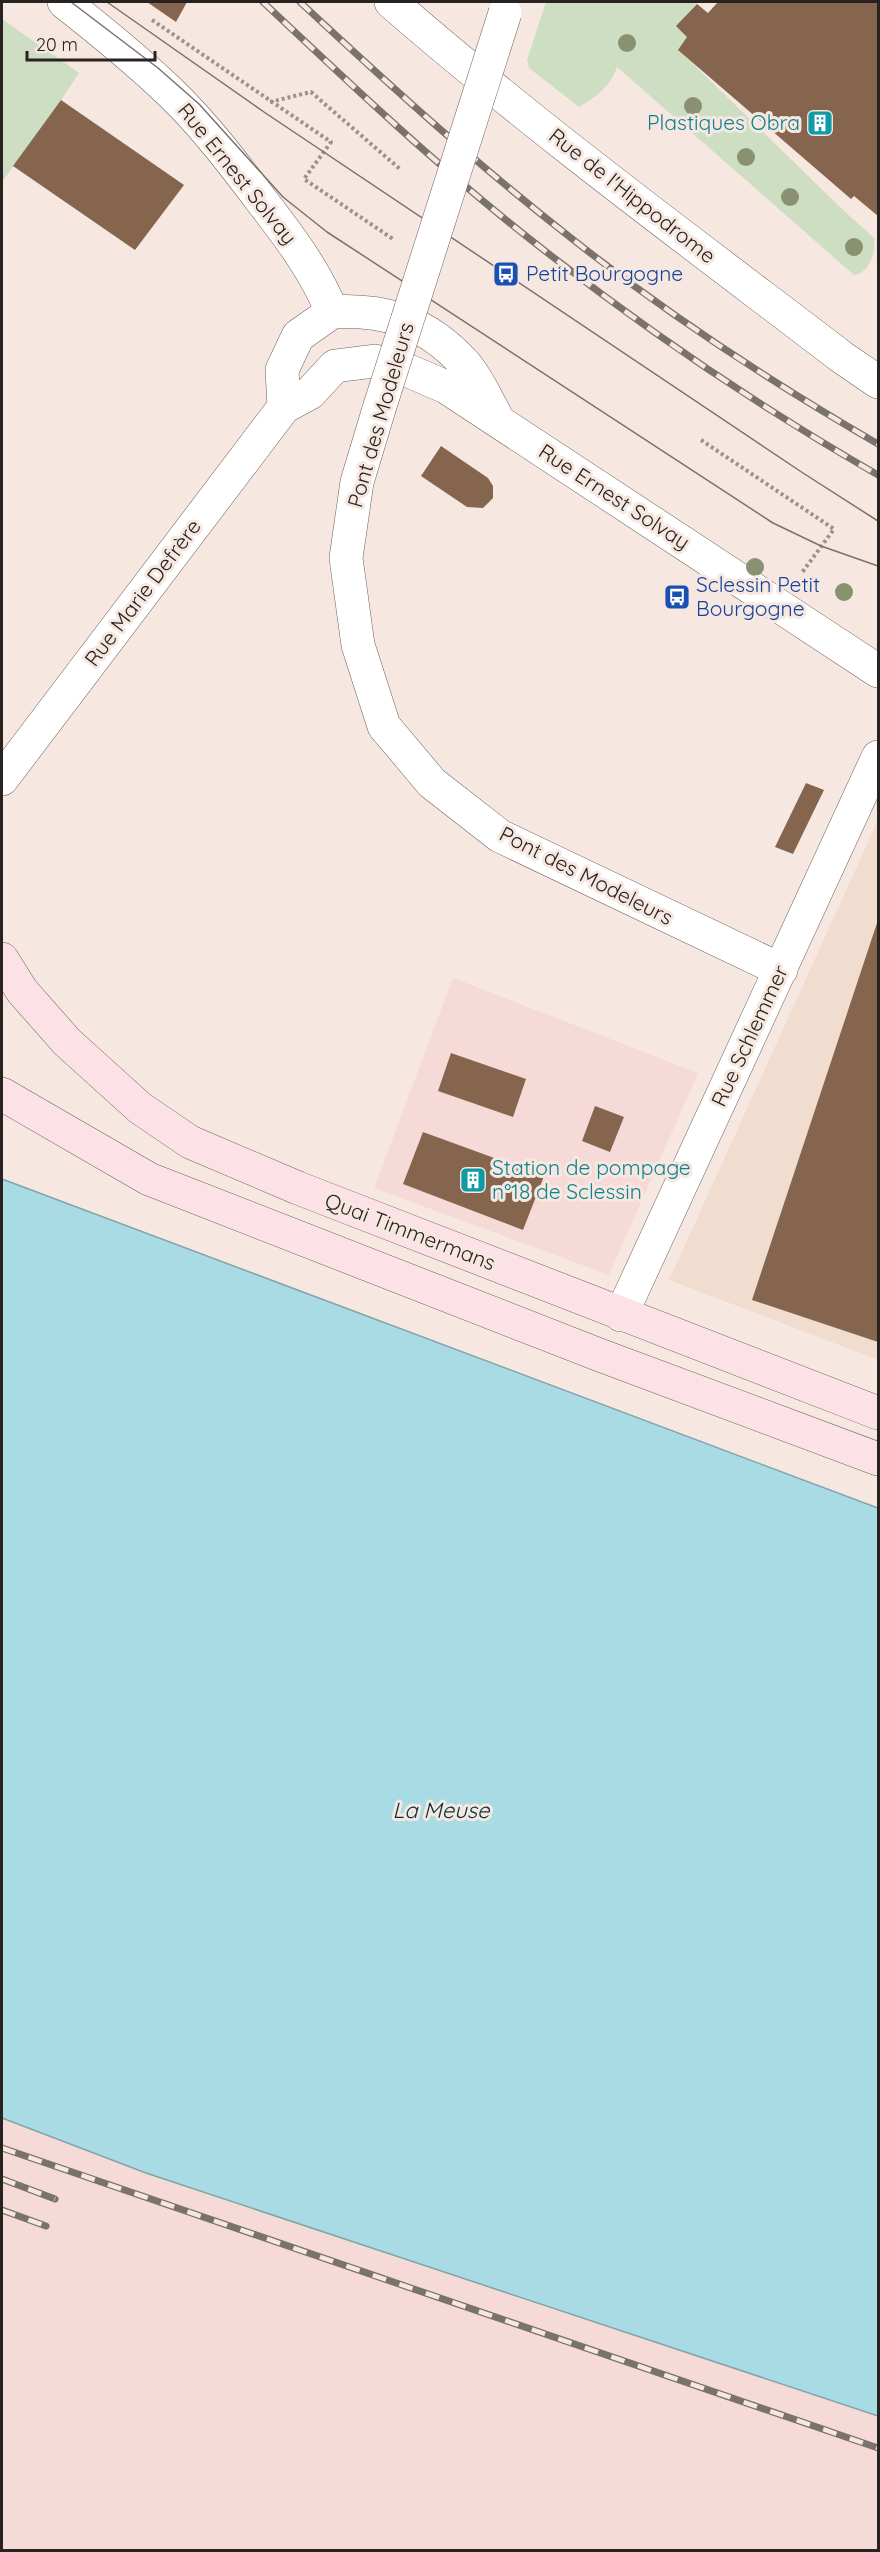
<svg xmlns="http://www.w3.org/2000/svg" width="880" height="2552" font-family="Quicksand,sans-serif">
  <rect width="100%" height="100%" fill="#f6e8e0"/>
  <!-- built -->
  <path fill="#f1dcd0" d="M878,820V1360L669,1280Z"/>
  <!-- industrial -->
  <path fill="#f5dad7" d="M453,978L698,1073L609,1275L374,1188Z
    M2,2118L146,2173L878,2416V2550H2Z"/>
  <!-- green -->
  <path fill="#cedec3" d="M546,2H698L677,26L687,37L679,50L841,208L874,238C876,252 870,273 854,275L617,67C610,87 596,97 579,107L529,68L527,60Z
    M2,19L79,73L61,100L2,182Z"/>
  <!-- water -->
  <path fill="#a8dbe4" stroke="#82a4a9" stroke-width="1.5" d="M2,1179L878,1508V2416L146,2173L2,2118Z"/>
  <!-- building -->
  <path fill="#85654d" d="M147,2H187L176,22Z
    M718,2H878V216L854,196L851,199L678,50L687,37L676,26L697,4L708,13Z
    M61,100L184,185L135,250L13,166Z
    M441,446L488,478L493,486V498L483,508L467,507L421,476Z
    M806,783L824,790L793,854L775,847Z
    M878,920V1342L752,1300Z
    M451,1053L526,1079L513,1117L438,1091Z
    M595,1106L624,1117L610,1152L582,1141Z
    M423,1132L544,1176L523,1230L403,1184Z"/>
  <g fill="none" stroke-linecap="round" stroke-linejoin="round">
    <defs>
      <path id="minor" d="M64,2C101,31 138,61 172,94C205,126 233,163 261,200C288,235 315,270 332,312L298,336L282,370L284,407
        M391,2C536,128 691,242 843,358L878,382
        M332,312C386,309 426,322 464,363C477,377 486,398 495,414
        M379,409L357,482L346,558L358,645L384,726L432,783L500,836L781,970
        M2,779L284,407L310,393L335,366L375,361L409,371L446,387L878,671
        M621,1315L878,757"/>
      <path id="secondary" d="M2,959L22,991L67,1042L140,1108L190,1142L298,1188L878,1413
        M2,1094L149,1179L597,1354L878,1459"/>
    </defs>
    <!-- minor casing -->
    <use href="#minor" stroke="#6e625c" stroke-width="34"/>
    <!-- secondary casing -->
    <use href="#secondary" stroke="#6e625c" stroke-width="34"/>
    <!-- path -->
    <path stroke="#9c928c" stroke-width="4" stroke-dasharray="3 3" stroke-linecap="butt" d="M152,20L331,142L304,179L393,239
      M270,102L311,92L401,170
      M701,440L834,529L801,574"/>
    <!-- minor -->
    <use href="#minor" stroke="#fff" stroke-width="33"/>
    <!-- secondary -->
    <use href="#secondary" stroke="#fce1e6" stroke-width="33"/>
    <!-- tram -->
    <path stroke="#7a726d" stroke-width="1.5" d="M71,2L158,68L199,104L283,197L327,232L773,523L821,546L878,566
      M107,2L264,112L803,473L878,521"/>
    <defs>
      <path id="rail" d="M263,2C348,82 434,163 526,236C637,324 756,405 878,475
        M300,2C386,82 473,161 566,234C664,312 771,382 878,444
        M2,2148L878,2448
        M2,2179L55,2199
        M2,2210L46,2226"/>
    </defs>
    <!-- rail casing -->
    <use href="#rail" stroke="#7a726d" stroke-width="7"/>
    <!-- rail -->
    <use href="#rail" stroke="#f6e8e0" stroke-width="4.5" stroke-dasharray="14" stroke-linecap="butt"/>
    <defs>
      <path id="minor-bridge" d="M379,409L505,13"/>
    </defs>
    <!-- minor-bridge casing -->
    <use href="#minor-bridge" stroke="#6e625c" stroke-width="34" stroke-linecap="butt"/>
    <!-- minor-bridge -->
    <use href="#minor-bridge" stroke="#fff" stroke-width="33"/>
  </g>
  <!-- trees -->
  <g fill="#899170">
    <circle cx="627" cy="43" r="9"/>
    <circle cx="693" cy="106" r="9"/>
    <circle cx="746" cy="157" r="9"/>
    <circle cx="790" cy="197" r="9"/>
    <circle cx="854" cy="247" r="9"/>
    <circle cx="755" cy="567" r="9"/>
    <circle cx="844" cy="592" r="9"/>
  </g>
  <!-- icons -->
  <defs>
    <symbol id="building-square" viewBox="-11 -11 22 22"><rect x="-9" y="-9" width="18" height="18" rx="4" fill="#0f9aa8" stroke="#f6e8e0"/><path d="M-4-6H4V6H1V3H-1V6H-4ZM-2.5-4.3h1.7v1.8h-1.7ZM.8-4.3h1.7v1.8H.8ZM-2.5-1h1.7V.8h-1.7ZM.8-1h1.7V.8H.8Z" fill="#fff"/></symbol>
    <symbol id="bus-square" viewBox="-11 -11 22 22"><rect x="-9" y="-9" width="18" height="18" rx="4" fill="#1a4fb4" stroke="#f6e8e0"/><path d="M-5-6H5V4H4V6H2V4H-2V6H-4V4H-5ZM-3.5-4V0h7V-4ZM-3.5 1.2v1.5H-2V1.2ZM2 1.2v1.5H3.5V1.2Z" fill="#fff"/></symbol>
  </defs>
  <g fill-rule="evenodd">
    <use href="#building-square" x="805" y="108" width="30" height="30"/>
    <use href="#bus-square" x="491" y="259" width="30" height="30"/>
    <use href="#bus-square" x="662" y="582" width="30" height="30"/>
    <use href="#building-square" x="458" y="1165" width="30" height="30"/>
  </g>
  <g text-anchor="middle" stroke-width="6" stroke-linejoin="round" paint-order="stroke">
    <!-- culture labels -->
    <g font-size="21" fill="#0d838f" stroke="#f6e8e0" text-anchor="end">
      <text x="800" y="130">Plastiques Obra</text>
      <text x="492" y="1175" text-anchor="start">Station de pompage<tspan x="492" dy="24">n°18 de Sclessin</tspan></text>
    </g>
    <!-- street labels -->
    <g font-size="21" fill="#282320" stroke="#f6e8e0">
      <text transform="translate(237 174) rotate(51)" y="7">Rue Ernest Solvay</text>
      <text transform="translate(632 196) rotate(38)" y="7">Rue de l'Hippodrome</text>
      <text transform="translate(381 415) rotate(-74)" y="7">Pont des Modeleurs</text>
      <text transform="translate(614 497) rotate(33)" y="7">Rue Ernest Solvay</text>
      <text transform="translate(143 593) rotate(-53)" y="7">Rue Marie Defrère</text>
      <text transform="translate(586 876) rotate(27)" y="7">Pont des Modeleurs</text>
      <text transform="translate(750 1036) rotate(-65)" y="7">Rue Schlemmer</text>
      <text transform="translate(410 1232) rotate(21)" y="7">Quai Timmermans</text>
    </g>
    <!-- transit labels -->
    <g font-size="21" fill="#164399" stroke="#f6e8e0" text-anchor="start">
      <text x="526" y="281">Petit Bourgogne</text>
      <text x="696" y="592">Sclessin Petit<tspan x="696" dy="24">Bourgogne</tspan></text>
    </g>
    <!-- water labels -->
    <g font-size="22" font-style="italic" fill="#01333a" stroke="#f6e8e0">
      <text x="441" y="1818">La Meuse</text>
    </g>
  </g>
  <!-- border -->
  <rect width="880" height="2552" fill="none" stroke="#282320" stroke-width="6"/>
  <!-- scale -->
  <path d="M27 51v9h128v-9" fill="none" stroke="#282320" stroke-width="3"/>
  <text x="36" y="51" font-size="18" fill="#282320" stroke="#f6e8e0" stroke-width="4.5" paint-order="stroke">20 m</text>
</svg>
